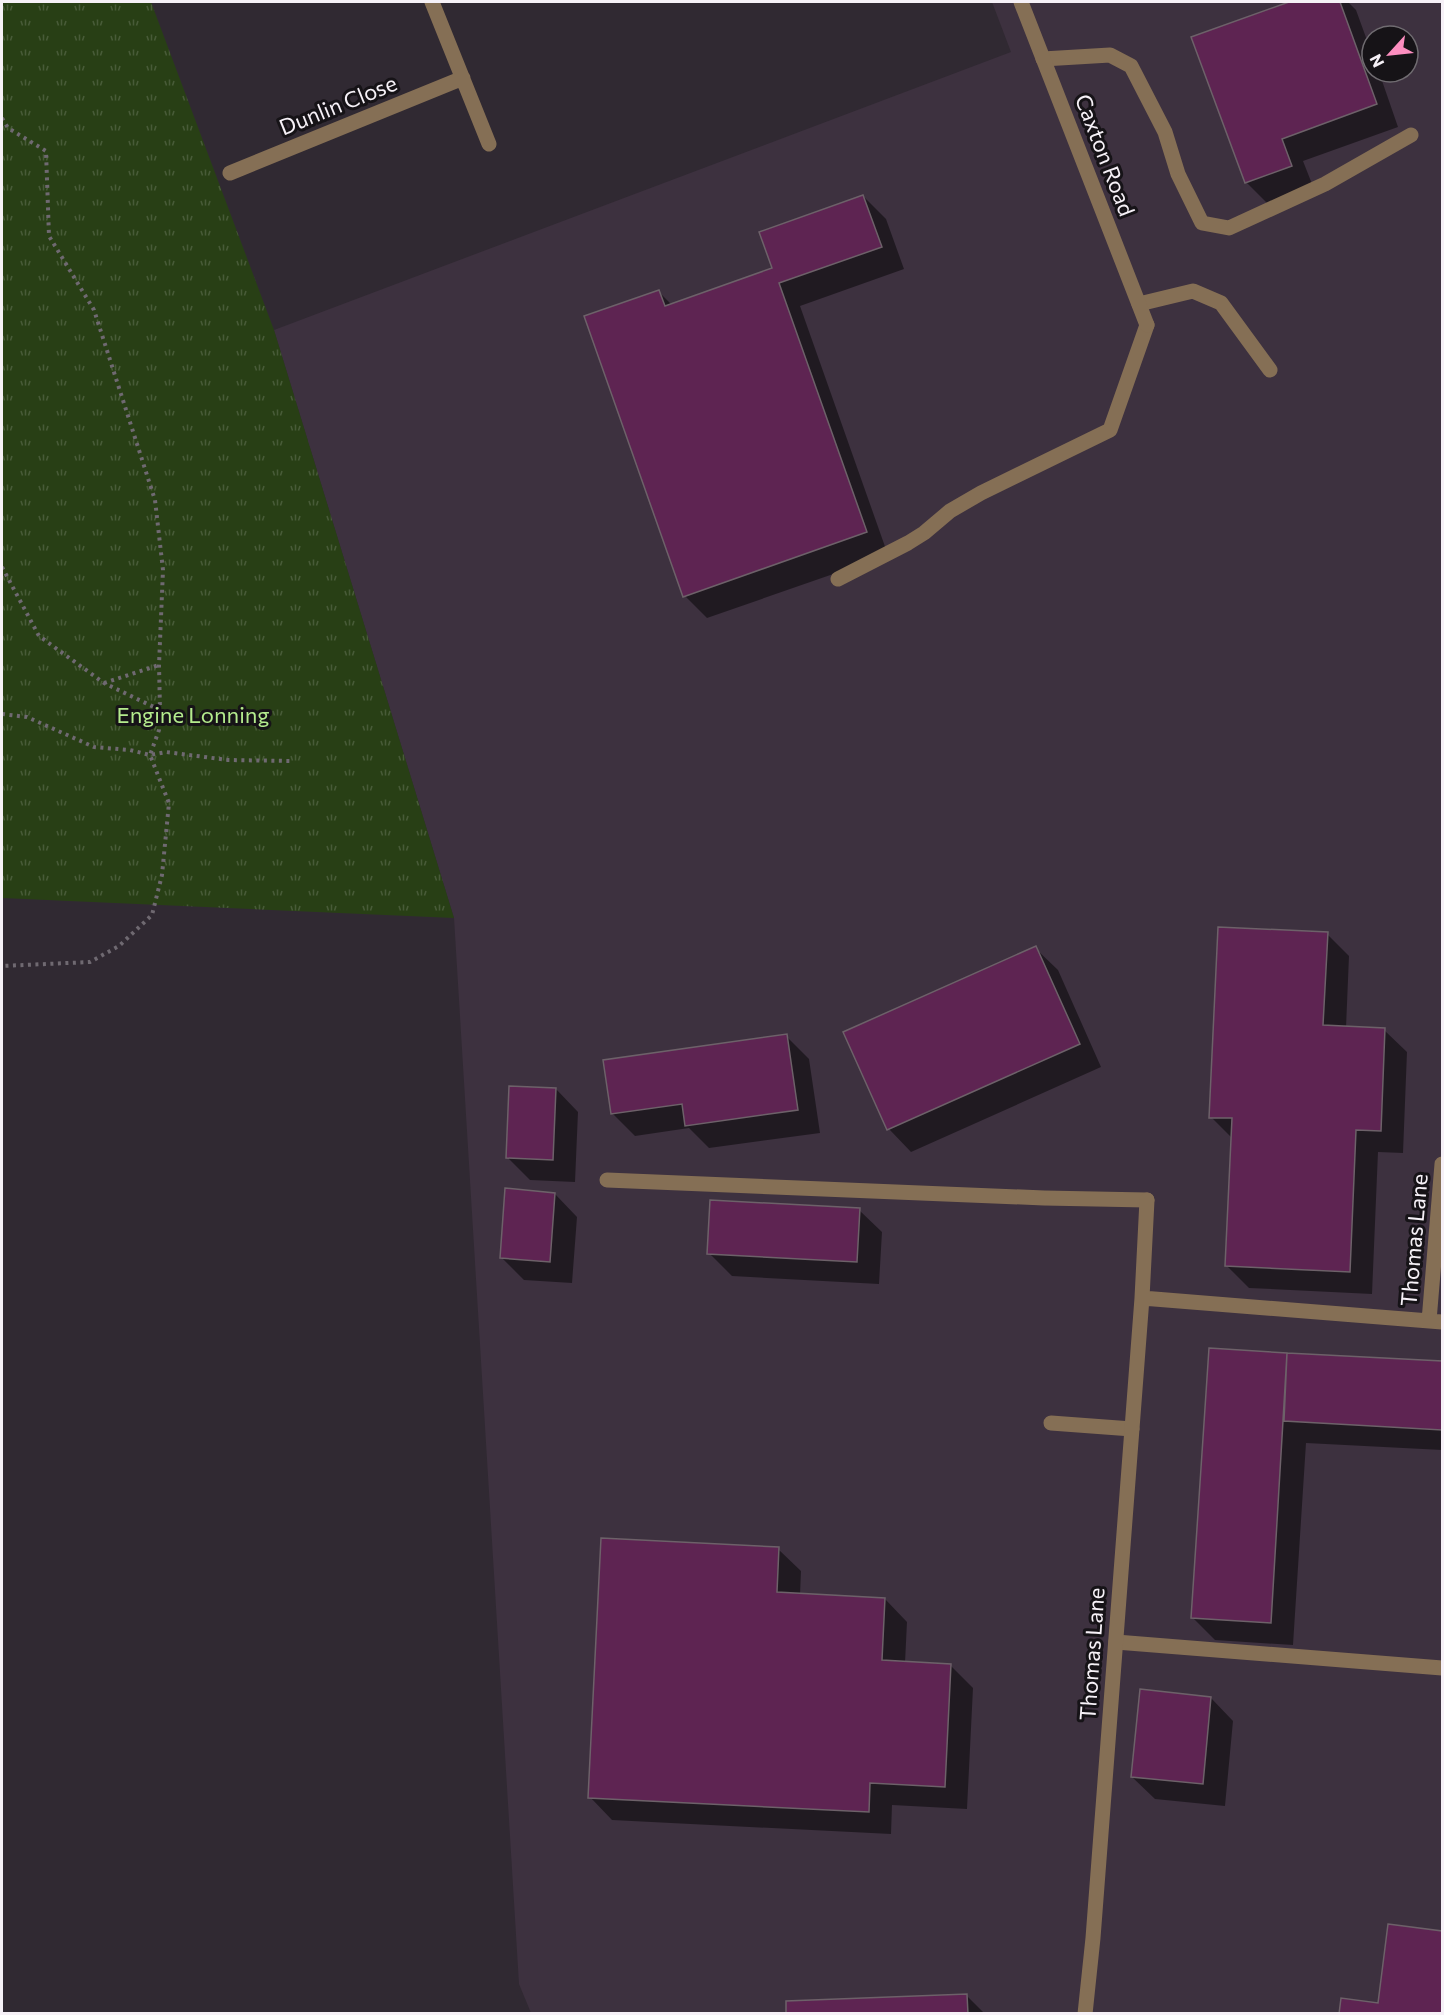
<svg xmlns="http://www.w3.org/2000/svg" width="1444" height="2015" font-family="Commissioner,sans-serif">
  <defs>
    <pattern id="park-tufts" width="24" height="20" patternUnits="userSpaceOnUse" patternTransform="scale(1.5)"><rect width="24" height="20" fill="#283f15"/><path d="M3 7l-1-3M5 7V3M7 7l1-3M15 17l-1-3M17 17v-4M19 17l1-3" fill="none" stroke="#485b38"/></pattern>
  </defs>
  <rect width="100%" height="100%" fill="#302932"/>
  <!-- built -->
  <path fill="#3d313f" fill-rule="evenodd" d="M992,2H1442V2013H531L519,1984L454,918L274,330L1011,52ZM1372,36H1408V72H1372Z"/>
  <!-- park -->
  <path fill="url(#park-tufts)" d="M2,2H151L274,330L454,918L2,898Z"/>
  <!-- shadow -->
  <path fill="#0007" d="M1294,2H1348L1356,10L1372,54V72H1379L1398,127L1303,161L1314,189L1269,205L1246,182L1193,38Z
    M863,196L886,219L904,269L800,306L888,555L707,618L685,596L659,292L672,305L774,269Z
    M1327,934L1349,956L1346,1028L1384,1030L1407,1052L1403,1153L1378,1152L1372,1294L1249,1288L1227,1266L1232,1138L1211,1117Z
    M1035,948L1058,970L1101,1067L911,1152L889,1129Z
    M786,1036L809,1059L820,1133L709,1148L689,1128L635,1136L612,1113Z
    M556,1089L578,1112L575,1182L530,1180L508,1158Z
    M555,1194L577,1217L572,1283L524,1280L501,1257Z
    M859,1210L882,1232L879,1284L732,1276L709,1253Z
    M1210,1350L1442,1363V1450L1306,1443L1293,1645L1215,1640L1192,1617Z
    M778,1549L801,1571L800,1595L885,1599L907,1622L905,1663L950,1665L973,1688L967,1809L892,1805L891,1834L612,1820L590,1797Z
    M1211,1698L1233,1721L1225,1806L1155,1799L1132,1777Z
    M1389,1926L1442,1933V2014H1340L1379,2004Z
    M967,1996L985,2014H788Z"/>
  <!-- building -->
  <path fill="#5e2452" stroke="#6d6169" stroke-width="1.5" d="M1289,2H1340L1377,104L1282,139L1292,166L1245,183L1191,37Z
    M863,195L882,247L779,283L867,532L683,597L584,316L659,290L665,306L772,268L759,232Z
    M1218,927L1328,932L1323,1025L1385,1028L1381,1131L1356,1130L1350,1272L1225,1266L1232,1118H1209Z
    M1036,946L1080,1044L887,1130L843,1032Z
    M787,1034L798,1110L685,1126L682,1104L611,1114L603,1060Z
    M509,1086L556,1088L553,1160L506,1158Z
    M505,1188L555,1193L550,1262L500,1258Z
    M710,1200L860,1208L857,1262L707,1254Z
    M1209,1348L1287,1353L1271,1623L1191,1618Z
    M1287,1353L1442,1361V1430L1284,1421Z
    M601,1538L779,1547L777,1592L885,1598L882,1660L951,1664L945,1787L870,1783L869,1812L588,1798Z
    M1140,1689L1211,1697L1203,1784L1131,1777Z
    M1388,1924L1442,1931V2014H1339L1341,1998L1378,2003Z
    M967,1994L968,2014H786V2001Z"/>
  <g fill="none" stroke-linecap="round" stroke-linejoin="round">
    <!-- path -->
    <path stroke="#6f6971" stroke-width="4" stroke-dasharray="3 4.5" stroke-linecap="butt" d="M2,118L8,128L46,151L49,236L94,310L155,500L163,570L159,665L160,710
      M2,567L39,636L104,683L160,710L159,730L150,755L169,803L162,875L152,915L119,946L90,962L2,966
      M104,683L159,665
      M2,714L27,717L94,747L130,750L150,755L166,752L228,760L291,761"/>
    <!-- lane -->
    <path stroke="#856f55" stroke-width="15" d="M1043,59L1110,55L1131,66L1165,132L1178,174L1202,223L1229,228L1325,184L1411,135
      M1139,304L1193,291L1221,303L1270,370
      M838,579L908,543L924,533L950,511L981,493L1110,430L1147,325
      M607,1180L1044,1198L1147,1200
      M1051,1423L1132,1429
      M1116,1642L1442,1668"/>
    <!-- street -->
    <path stroke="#856f55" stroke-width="15" d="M432,2L489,144
      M1021,2L1147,325
      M230,173L463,78
      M1142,1298L1147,1200
      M1429,1321L1442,1164
      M1085,2014L1093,1938L1142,1298L1442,1322"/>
  </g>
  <g text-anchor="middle" stroke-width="6" stroke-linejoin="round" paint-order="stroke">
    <!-- street labels -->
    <g font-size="22" fill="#f6f1f7" stroke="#161317">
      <text transform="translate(338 105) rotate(-22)" y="8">Dunlin Close</text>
      <text transform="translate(1105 155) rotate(69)" y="8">Caxton Road</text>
      <text transform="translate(1414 1240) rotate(-85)" y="8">Thomas Lane</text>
      <text transform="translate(1092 1654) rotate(-86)" y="8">Thomas Lane</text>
    </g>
    <!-- park labels -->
    <g font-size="22" fill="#b4eb8d" stroke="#161317">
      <text x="193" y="723">Engine Lonning</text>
    </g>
  </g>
  <!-- border -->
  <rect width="1444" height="2015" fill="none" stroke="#f6f1f7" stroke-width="6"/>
  <!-- north arrow -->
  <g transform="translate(1390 54) rotate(243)"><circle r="28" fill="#161317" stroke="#706c71" stroke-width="1.5"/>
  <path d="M0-4.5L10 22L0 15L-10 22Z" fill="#fd8ec0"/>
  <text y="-9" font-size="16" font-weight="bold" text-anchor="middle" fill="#f6f1f7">N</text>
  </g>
</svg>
